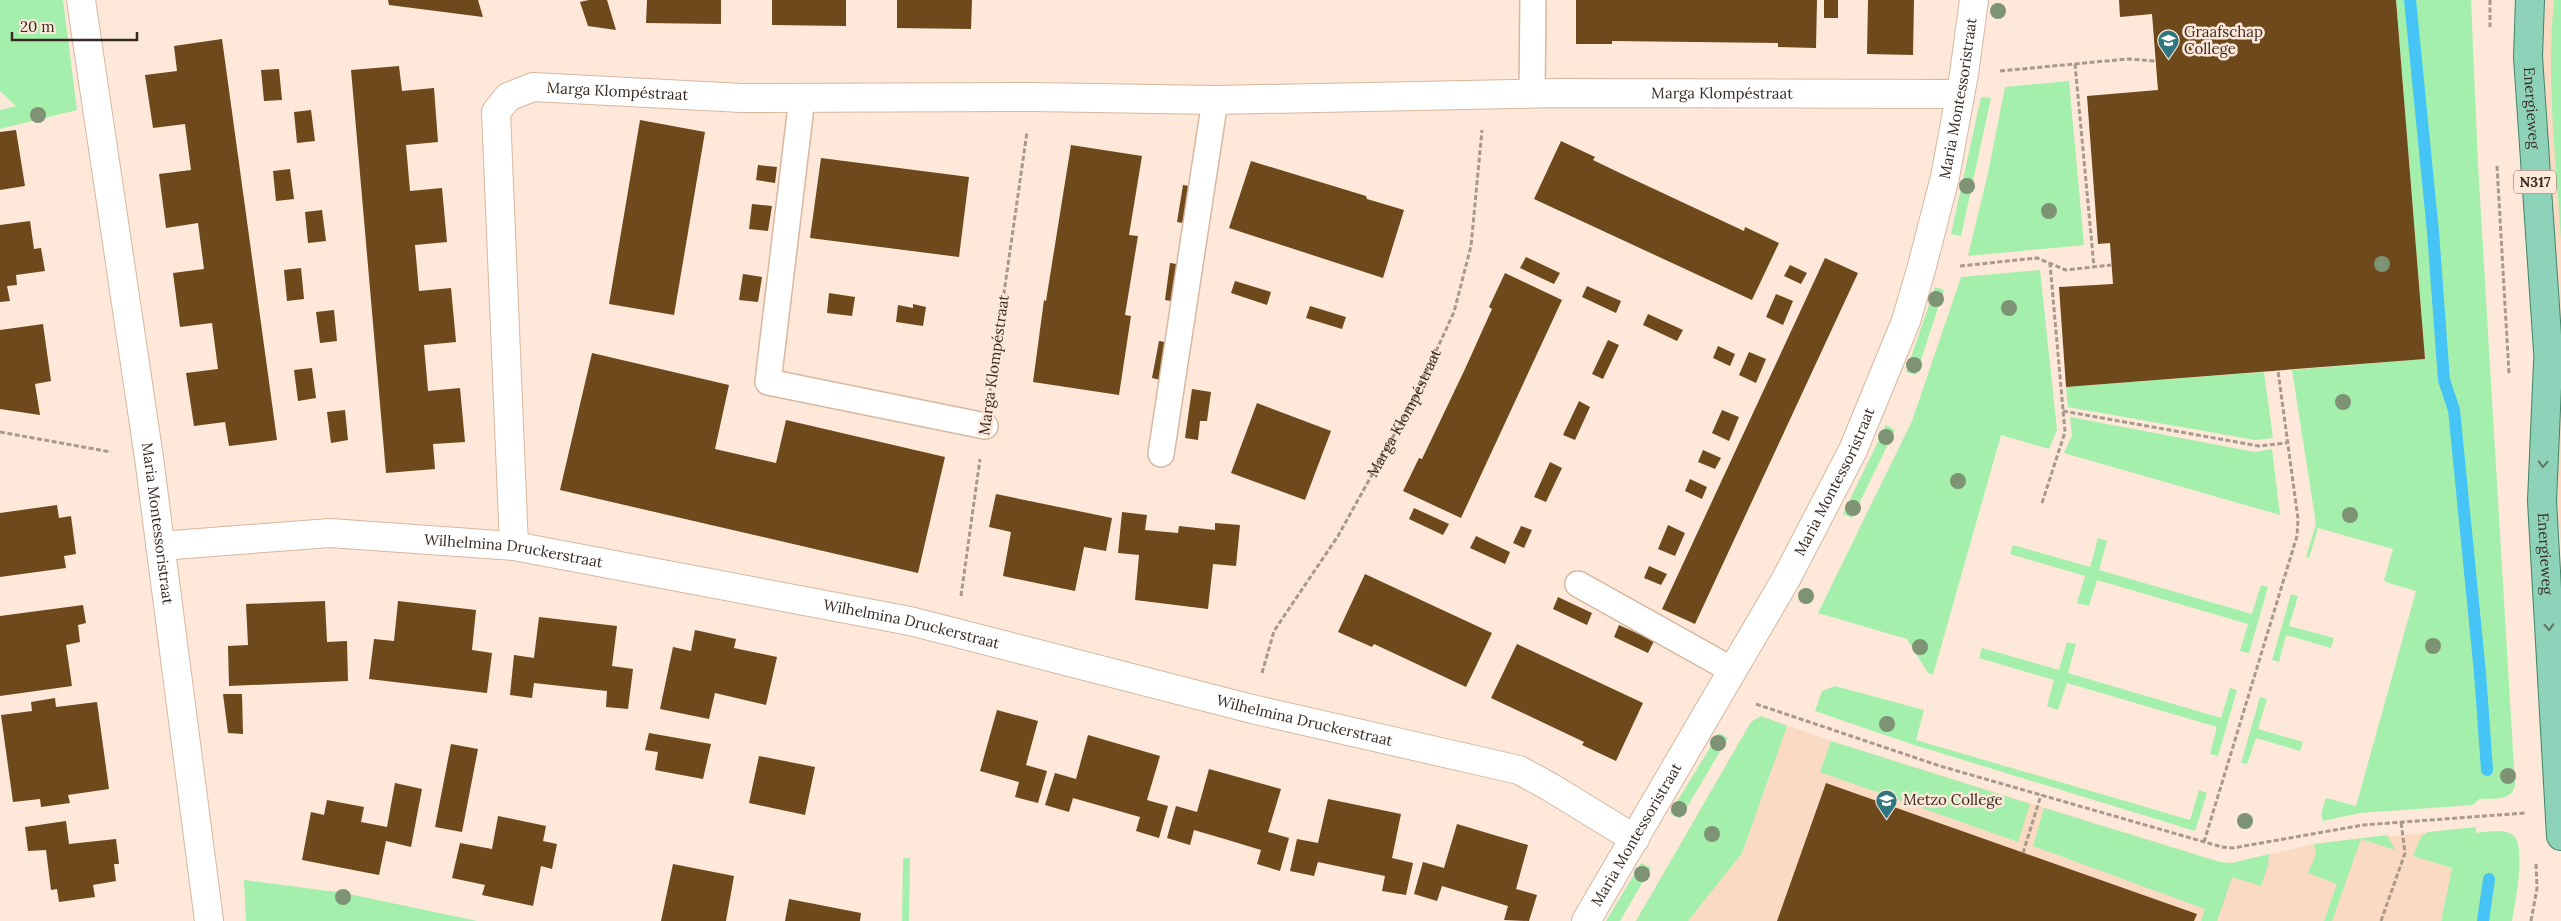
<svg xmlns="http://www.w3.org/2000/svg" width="2561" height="921" font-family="Lora,serif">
  <rect width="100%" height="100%" fill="#fde8da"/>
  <!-- built -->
  <path fill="#fadac2" d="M2535,0H2561V545L2532,241Z
    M1761,716L1831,741L2220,862L2232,863L2314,844L2460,829L2441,921H1636L1751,722Z"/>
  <!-- green -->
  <path fill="#a4efab" d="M0,0H63L77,110L0,129V110L16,106L0,91Z
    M2396,0H2471L2478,165L2515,785C2512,802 2492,798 2479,799L2473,805L2360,813L2323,821L2321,814L2326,798L2356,806L2416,591L2386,582L2384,580L2393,549L2318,528L2309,558L2306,557L2316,524L2292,370L2425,359Z
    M2554,0H2561V240C2556,161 2546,79 2554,0Z
    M2069,81L2084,245L1968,256L1988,173L2005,87Z
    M1981,97L1991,98L1961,236L1951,234Z
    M2040,270L2057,430L2049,449L2001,435L1933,675L1928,673L1907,639L1818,613L1912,421L1961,277Z
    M1935,287L1944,290L1916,375L1906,372Z
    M2264,372L2273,438L2255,440L2068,407L2066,387Z
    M2070,417L2255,452L2272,449L2280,515L2064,453L2072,436Z
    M1886,425L1895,430L1852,518L1843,514Z
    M2098,538L2107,541L2099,570L2252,614L2261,585L2268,587L2249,653L2240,651L2248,624L2097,580L2089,606L2077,603L2085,576L2010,554L2013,545L2090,567Z
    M2291,594L2298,596L2289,626L2334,638L2331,648L2286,635L2279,662L2272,660Z
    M2067,642L2076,644L2068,673L2221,718L2230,688L2237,690L2218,756L2210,754L2217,727L2067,683L2058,710L2047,706L2054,680L1979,658L1982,648L2059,670Z
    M1835,686L1924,710L1916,740L2190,820L2199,790L2207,793L2195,831L1911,744L1815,711L1822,691Z
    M2260,697L2267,699L2258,729L2303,742L2300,751L2256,738L2247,764L2241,763Z
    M1761,716L1787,726L1742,853L1688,921H1636L1751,722Z
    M1719,733L1728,738L1680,819L1670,813Z
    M1831,741L2030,804L2018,842L1820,772Z
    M2044,808L2220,862L2232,863L2269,854L2268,865L2261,886L2232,877L2217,921H2201L2205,909L2033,846Z
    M2476,827V833C2487,832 2505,828 2514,836C2526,848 2515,905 2512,921H2441L2452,868L2413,856L2421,837L2428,832Z
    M2387,835L2395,850L2361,839L2332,921H2324L2337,884L2308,873L2316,854L2314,844Z
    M903,858H910L909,921H902Z
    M1641,863L1651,868L1620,921H1606Z
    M244,880L344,893L477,921H246Z"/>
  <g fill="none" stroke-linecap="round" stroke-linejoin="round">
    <!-- stream -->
    <path stroke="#46c4f6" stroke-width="12" d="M2410,0L2433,232L2444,380L2454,410L2480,673L2487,770
      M2483,921L2489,879"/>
  </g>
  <!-- building -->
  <path fill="#6d491c" d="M388,0H478L483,17L389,5Z
    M589,0H607L616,30L588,26L580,2Z
    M647,0H721V24L646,23Z
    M772,0H846V26L772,25Z
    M897,0H972L971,29L897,28Z
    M1576,0H1817L1816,48L1778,47V43L1612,41V44H1576Z
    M1824,0H1838V18H1824Z
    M1868,0H1914L1913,55L1867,54Z
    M2119,0H2396L2425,359L2066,387L2059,287L2113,284L2110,243L2098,244L2087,96L2158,90L2152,14L2120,17Z
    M222,39L277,440L229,446L225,422L194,426L186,373L218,369L212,323L180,327L173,273L204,269L198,223L166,228L159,174L191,170L185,124L153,128L145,75L177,71L174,46Z
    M399,66L402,91L434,88L438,142L406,145L410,191L442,188L447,242L415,245L419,291L451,288L456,342L424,345L428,391L460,388L465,442L433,444L435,469L386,473L351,70Z
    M279,69L282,100L264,101L261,70Z
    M311,110L315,141L297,143L294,112Z
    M640,120L705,132L674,315L609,304Z
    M16,130L25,186L0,190V132Z
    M1561,141L1595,157L1593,160L1622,174L1744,231L1745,227L1779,243L1752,300L1534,199Z
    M1071,145L1142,156L1129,235L1138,236L1125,315L1131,316L1119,395L1033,382L1044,300L1046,301Z
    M821,158L969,177L959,257L810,238Z
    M1251,161L1366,196L1367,199L1404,210L1383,278L1229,228Z
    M758,165L777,167L775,183L756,180Z
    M290,169L294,199L276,201L273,171Z
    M1183,185L1195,187L1189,224L1177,222Z
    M752,204L772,206L768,231L749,229Z
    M322,210L326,241L308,243L305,212Z
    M30,221L34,249L41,248L45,271L16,275L17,285L7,286L10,301L0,302V225Z
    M1526,257L1560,273L1554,284L1520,268Z
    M1825,258L1858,273L1695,624L1662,609Z
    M1170,263L1183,265L1177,302L1165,300Z
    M1790,265L1807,273L1801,284L1784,276Z
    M301,268L304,299L287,301L284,270Z
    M1505,273L1562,300L1461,518L1403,491L1419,458L1422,459L1465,369L1492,309L1489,307Z
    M743,274L762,277L758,302L739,300Z
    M1235,281L1271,292L1267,305L1231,293Z
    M1587,286L1621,301L1616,313L1582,297Z
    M829,293L855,297L852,316L827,313Z
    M1776,294L1793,301L1783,325L1766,317Z
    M913,304L926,307L923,326L896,322L898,305L913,308Z
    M1310,306L1346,317L1342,329L1306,318Z
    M334,310L337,341L320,343L316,312Z
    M1648,314L1683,330L1677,341L1643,325Z
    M43,324L51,381L35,384L40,415L0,409V330Z
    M1608,340L1619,345L1603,379L1592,374Z
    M1159,341L1171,343L1165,381L1152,378Z
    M1718,346L1735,354L1730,366L1713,358Z
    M1749,352L1766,359L1756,383L1739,375Z
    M592,353L729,385L715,449L776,463L786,420L945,457L918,573L560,490Z
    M312,368L316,398L298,401L294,370Z
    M1192,389L1211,392L1207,421H1200L1198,440L1185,438Z
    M1579,401L1590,407L1575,440L1563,435Z
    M1257,403L1331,431L1305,500L1231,473Z
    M345,410L348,440L331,443L327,412Z
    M1722,410L1739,417L1729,441L1712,433Z
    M1703,450L1721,458L1715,469L1698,462Z
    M1550,462L1562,468L1546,502L1534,497Z
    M1690,479L1707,487L1702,499L1685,491Z
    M996,494L1112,518L1106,551L1084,547L1075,591L1003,576L1011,532L989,527Z
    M57,505L59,518L71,516L76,554L64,556L66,568L0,577V513Z
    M1414,508L1449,524L1443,535L1409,519Z
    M1122,512L1147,515L1145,530L1178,533L1179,526L1215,530V523L1240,525L1236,566L1213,564L1208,609L1135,600L1139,555L1118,553Z
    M1668,525L1685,533L1675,556L1658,549Z
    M1521,526L1532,530L1524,548L1513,543Z
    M1476,536L1510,552L1505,564L1470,548Z
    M1649,566L1667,574L1661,585L1644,578Z
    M1365,574L1492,633L1466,687L1374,644L1372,647L1338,632Z
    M1558,597L1592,613L1587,625L1553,609Z
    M325,601L327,642L347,641L348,681L229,686L228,646L248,645L246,604Z
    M398,601L476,610L472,650L492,653L487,693L369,679L374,639L394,641Z
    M83,605L86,623L78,625L80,642L66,645L72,686L0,696V616Z
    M539,617L617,626L612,666L633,669L628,709L606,707L607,691L570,687L534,683L532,698L510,695L514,655L534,658Z
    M1619,625L1654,641L1648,653L1614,637Z
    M695,630L736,639L734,648L777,657L766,705L715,693L709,719L660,709L673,647L691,651Z
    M1517,644L1643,703L1616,761L1582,745L1584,742L1491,698Z
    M223,694H242L243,734L228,733Z
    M55,698L56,707L97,702L109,789L68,795L70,803L41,807L40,799L13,802L1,715L32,711L31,702Z
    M997,710L1038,721L1026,765L1047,771L1038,803L1015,797L1019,782L980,771Z
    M649,733L711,744L703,779L655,770L658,752L645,750Z
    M1088,735L1160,756L1147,800L1168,806L1159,838L1136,831L1140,817L1073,798L1069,812L1045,805L1055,773L1076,779Z
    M451,744L478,749L462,832L435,827Z
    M759,756L815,767L805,815L749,803Z
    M1209,769L1281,789L1268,832L1289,838L1280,871L1257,864L1261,850L1228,840L1194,830L1190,845L1167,838L1176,806L1197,812Z
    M395,783L422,789L411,847L386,841L379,875L302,860L311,812L324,815L327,800L364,807L361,822L387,827Z
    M1826,783L2197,914L2194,921H1777Z
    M1328,799L1401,814L1392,858L1413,863L1406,895L1382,891L1385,876L1351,869L1318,862L1314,876L1290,871L1297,839L1318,843Z
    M498,816L546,826L543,841L557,844L552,869L541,866L533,906L482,895L485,885L452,878L460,843L492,849Z
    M66,821L69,844L116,839L119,864H114L116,881L93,885L95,897L59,902L57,889L51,890L46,850L28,851L25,827Z
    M1457,824L1528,845L1516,889L1537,895L1529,921L1504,920L1508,906L1442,886L1437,901L1414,894L1423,862L1444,868Z
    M673,864L734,876L726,921H661Z
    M789,899L861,913L860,921H785Z"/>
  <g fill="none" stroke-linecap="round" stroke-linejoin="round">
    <defs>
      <path id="lane" d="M1532,94L1533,0
        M802,98L768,382L985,426
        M1161,454L1215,100
        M1578,584L1732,670"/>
      <g id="street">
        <path id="s2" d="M81,0L149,458L209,921"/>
        <path id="s3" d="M160,546L330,533L514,546L910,621L1252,709L1519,770L1550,787L1635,839"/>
        <path id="s4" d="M514,546L496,112L508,97L533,87L742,98L1033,97L1215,100L1559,93L1960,94"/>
        <path id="s5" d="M1586,921L1786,579L1853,450L1906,321L1921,270L1945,177L1964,74L1974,0"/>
      </g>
      <g id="primary">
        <path id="s6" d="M2530,0L2528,57L2550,380"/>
        <path id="s7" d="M2548,363L2542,501L2561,836"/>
      </g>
    </defs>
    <!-- lane casing -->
    <use href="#lane" stroke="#d7b79f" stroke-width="28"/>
    <!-- street casing -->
    <use href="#street" stroke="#d7b79f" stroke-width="30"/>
    <!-- primary casing -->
    <use href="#primary" stroke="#3f8467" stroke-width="30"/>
    <!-- path -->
    <g stroke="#a9988c" stroke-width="3" stroke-dasharray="5 2.5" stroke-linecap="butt">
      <path d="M2490,0V27"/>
      <path d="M2075,64L2094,267"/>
      <path d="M2000,71L2127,59L2156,61"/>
      <path d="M2497,166L2509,374"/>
      <path d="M1960,266L2037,258L2066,270L2111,265"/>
      <path d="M990,391L1027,132"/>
      <path d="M2063,411L2259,446L2286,443"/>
      <path d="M0,432L111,452"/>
      <path d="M2042,503L2065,432L2050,264"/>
      <path d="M961,596L980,459"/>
      <path id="s1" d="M1262,673L1274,631L1338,536L1415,397L1454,312L1471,246L1482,130"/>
      <path d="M1756,704L1940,766L2222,847L2233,848L2363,825L2525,813"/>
      <path d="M2204,842L2297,536L2298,519L2278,371"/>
      <path d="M2023,853L2041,795"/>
      <path d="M2381,921L2405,853L2401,822"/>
      <path d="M2531,921L2537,888L2536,862"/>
    </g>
    <!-- lane -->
    <use href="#lane" stroke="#fff" stroke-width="25"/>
    <!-- street -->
    <use href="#street" stroke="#fff" stroke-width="28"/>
    <!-- primary -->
    <use href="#primary" stroke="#8fd2ba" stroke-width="28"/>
  </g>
  <!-- trees -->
  <g fill="#7d9374">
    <circle cx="1998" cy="11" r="8"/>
    <circle cx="38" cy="115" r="8"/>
    <circle cx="1967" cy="186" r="8"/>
    <circle cx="2049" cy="211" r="8"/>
    <circle cx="2382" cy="264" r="8"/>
    <circle cx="1936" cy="299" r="8"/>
    <circle cx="2009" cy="308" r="8"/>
    <circle cx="1914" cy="365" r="8"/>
    <circle cx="2343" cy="402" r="8"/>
    <circle cx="1886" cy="437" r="8"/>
    <circle cx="1958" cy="481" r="8"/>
    <circle cx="1853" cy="508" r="8"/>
    <circle cx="2350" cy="515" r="8"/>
    <circle cx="1806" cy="596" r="8"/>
    <circle cx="2433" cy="646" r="8"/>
    <circle cx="1920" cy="647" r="8"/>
    <circle cx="1887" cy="724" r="8"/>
    <circle cx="1718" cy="743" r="8"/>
    <circle cx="2508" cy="776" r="8"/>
    <circle cx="1679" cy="809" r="8"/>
    <circle cx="2245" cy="821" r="8"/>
    <circle cx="1712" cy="834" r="8"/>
    <circle cx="1642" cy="874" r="8"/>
    <circle cx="343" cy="897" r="8"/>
  </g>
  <!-- one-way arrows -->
  <defs><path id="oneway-chevron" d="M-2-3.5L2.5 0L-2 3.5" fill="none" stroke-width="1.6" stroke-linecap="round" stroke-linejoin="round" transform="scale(1.25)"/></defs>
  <g stroke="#5f7666">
    <use href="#oneway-chevron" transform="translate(2543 464) rotate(93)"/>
    <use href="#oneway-chevron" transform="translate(2549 627) rotate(87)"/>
  </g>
  <!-- icons -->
  <defs>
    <symbol id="university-pin" viewBox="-11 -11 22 30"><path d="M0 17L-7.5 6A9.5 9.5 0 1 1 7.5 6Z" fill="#2f7681" stroke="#fde8da"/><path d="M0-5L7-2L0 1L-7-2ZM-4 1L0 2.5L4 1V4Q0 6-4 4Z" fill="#fff"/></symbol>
    <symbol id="school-pin" viewBox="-11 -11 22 30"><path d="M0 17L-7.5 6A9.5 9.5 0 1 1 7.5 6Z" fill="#2f7681" stroke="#fde8da"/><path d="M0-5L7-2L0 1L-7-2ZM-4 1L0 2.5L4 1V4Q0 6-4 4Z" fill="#fff"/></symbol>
  </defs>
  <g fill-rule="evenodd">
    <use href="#university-pin" x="2156" y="28" width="25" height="34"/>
    <use href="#school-pin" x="1874" y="788" width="25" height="34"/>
  </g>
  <g text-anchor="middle" stroke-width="5" stroke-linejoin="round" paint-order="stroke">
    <!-- shield labels -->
    <rect fill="#fde8da" stroke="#726358" stroke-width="1" x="2514" y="170.5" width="42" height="23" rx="4"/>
    <g font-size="14" font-weight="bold" fill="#372a21">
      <text x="2535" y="187">N317</text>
    </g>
    <!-- poi labels -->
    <g font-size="15" fill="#372a21" stroke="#fde8da" text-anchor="start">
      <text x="2184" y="37">Graafschap<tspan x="2184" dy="17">College</tspan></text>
      <text x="1903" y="805">Metzo College</text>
    </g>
    <!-- street labels -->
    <g font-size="15" fill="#372a21" stroke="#fde8da">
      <text dy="5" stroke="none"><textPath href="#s4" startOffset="565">Marga Klompéstraat</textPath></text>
      <text dy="5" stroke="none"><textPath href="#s4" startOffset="1670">Marga Klompéstraat</textPath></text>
      <text dy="5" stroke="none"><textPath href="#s5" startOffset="910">Maria Montessoristraat</textPath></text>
      <text dy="5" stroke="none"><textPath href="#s6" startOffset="108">Energieweg</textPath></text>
      <text transform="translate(994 365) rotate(-82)" y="5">Marga Klompéstraat</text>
      <text dy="5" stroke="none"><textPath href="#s1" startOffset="298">Marga Klompéstraat</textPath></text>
      <text dy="5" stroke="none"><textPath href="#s5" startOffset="505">Maria Montessoristraat</textPath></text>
      <text dy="5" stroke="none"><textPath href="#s2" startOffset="529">Maria Montessoristraat</textPath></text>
      <text dy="5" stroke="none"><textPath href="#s3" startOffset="355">Wilhelmina Druckerstraat</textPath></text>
      <text dy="5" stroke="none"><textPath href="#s7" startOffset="191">Energieweg</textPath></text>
      <text dy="5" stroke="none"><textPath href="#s3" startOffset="760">Wilhelmina Druckerstraat</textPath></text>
      <text dy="5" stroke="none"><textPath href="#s3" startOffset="1165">Wilhelmina Druckerstraat</textPath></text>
      <text dy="5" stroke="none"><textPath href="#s5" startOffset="100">Maria Montessoristraat</textPath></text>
    </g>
  </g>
  <!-- scale -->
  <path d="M12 32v8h125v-8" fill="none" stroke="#372a21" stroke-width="2.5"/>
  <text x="20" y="32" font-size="15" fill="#372a21" stroke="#fde8da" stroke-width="4" paint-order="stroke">20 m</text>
</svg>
